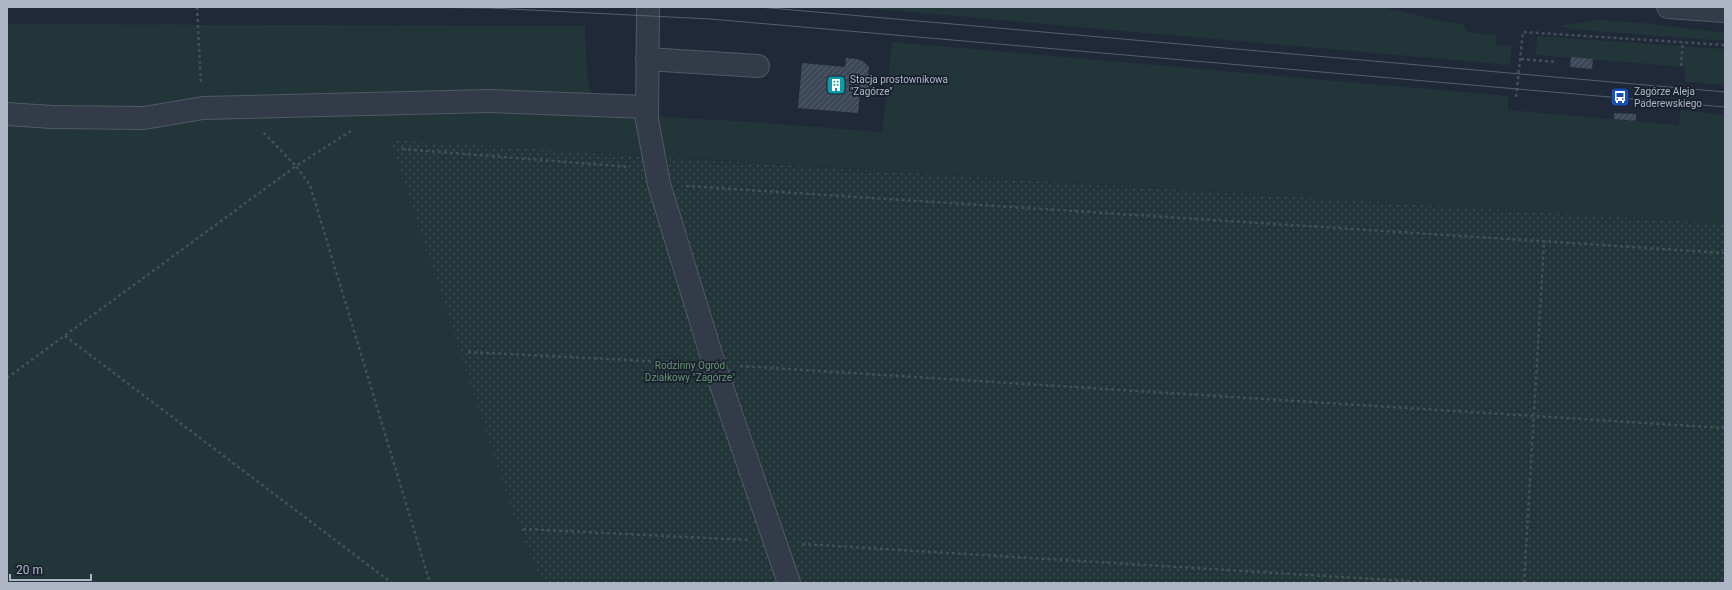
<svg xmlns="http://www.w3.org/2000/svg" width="1732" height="590" font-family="Roboto,sans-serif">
  <defs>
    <pattern id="park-dots" width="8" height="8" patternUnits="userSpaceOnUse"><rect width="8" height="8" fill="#223539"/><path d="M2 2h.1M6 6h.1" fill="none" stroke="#405054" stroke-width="1.8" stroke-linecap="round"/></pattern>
    <pattern id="building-hatch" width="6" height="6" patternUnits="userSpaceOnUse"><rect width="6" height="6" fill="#3c4758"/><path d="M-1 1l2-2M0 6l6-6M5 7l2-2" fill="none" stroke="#565f6e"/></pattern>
  </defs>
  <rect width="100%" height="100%" fill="#202938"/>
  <!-- grass -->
  <path fill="#223539" d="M853,7H1381L1443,21L1464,24L1467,32L1496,35V45L1512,46L1510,65Z
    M1598,20L1643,23L1725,33V41L1571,29L1558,26Z
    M7,24L585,26L587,74L595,113L753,122L882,132L892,42L1508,96V110L1679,125L1680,110L1725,115V224L590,152L515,518L543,583H7Z
    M1537,36L1725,49V85L1685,82V67L1536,55Z"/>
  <!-- park -->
  <path fill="url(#park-dots)" d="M390,140L1725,224V583H543L515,518Z"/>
  <!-- building -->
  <path fill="url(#building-hatch)" d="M1571,57L1593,59L1592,69L1570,67Z
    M846,58L857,59L864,62L869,67L868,74H872L873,78V84L869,94L860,93L858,113L798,108L802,63L845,67Z
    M1614,113L1636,114V121L1614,119Z"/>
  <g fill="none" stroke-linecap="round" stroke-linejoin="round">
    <defs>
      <path id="minor" d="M648,7L647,120L659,184L714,364L789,583
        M1668,7L1725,11
        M647,59L758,66
        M7,114L52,117L144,118L203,108L490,101L647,107"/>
    </defs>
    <!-- minor casing -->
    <use href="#minor" stroke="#515966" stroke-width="24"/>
    <!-- path -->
    <path stroke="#405257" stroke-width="2.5" stroke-dasharray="3 3" stroke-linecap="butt" d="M197,7L201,84
      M1521,59L1556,62
      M1681,66L1683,42
      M1516,97L1523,32L1725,45
      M351,131L296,166L310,185L430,583
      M402,149L630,167
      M686,186L1725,253
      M65,336L392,583
      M468,352L687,363
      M740,366L1725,428
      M7,378L296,166L263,132
      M523,529L749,540
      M802,544L1440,583
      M1524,583L1544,243"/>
    <!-- minor -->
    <use href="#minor" stroke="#343b48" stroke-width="22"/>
    <!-- tram -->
    <path stroke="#565f70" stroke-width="1" d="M393,7L490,8L710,19L1725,107
      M759,7L1725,92"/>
  </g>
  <!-- icons -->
  <defs>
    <symbol id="building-square" viewBox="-11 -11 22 22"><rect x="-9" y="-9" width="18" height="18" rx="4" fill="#0f9aa8" stroke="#19202d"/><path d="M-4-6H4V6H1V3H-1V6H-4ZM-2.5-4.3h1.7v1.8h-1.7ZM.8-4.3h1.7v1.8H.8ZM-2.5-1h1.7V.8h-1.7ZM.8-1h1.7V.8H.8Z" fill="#fff"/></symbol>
    <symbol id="bus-square" viewBox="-11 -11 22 22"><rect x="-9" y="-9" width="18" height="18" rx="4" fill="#1a4fb4" stroke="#19202d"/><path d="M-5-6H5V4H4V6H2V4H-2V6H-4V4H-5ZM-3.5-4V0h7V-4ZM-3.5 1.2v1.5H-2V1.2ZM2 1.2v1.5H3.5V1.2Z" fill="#fff"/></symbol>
  </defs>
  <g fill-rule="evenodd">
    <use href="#building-square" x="825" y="74" width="22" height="22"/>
    <use href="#bus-square" x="1609" y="86" width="22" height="22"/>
  </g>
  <g text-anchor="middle" stroke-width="3.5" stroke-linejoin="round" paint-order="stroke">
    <!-- poi labels -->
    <g font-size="10" fill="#aeb6c5" stroke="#19202d" text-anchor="start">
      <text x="850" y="83">Stacja prostownikowa<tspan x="850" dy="12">"Zagórze"</tspan></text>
      <text x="1634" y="95">Zagórze Aleja<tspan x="1634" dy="12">Paderewskiego</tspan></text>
    </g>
    <!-- park labels -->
    <g font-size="10" fill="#669674" stroke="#19202d">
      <text x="690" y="369">Rodzinny Ogród<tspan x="690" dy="12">Działkowy "Zagórze"</tspan></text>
    </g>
  </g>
  <!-- border -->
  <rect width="1732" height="590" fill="none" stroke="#aeb6c5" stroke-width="16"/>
  <!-- scale -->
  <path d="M10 574v6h81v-6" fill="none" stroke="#aeb6c5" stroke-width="2"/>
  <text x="16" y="574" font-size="12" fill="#aeb6c5" stroke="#19202d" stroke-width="3" paint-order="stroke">20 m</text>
</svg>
